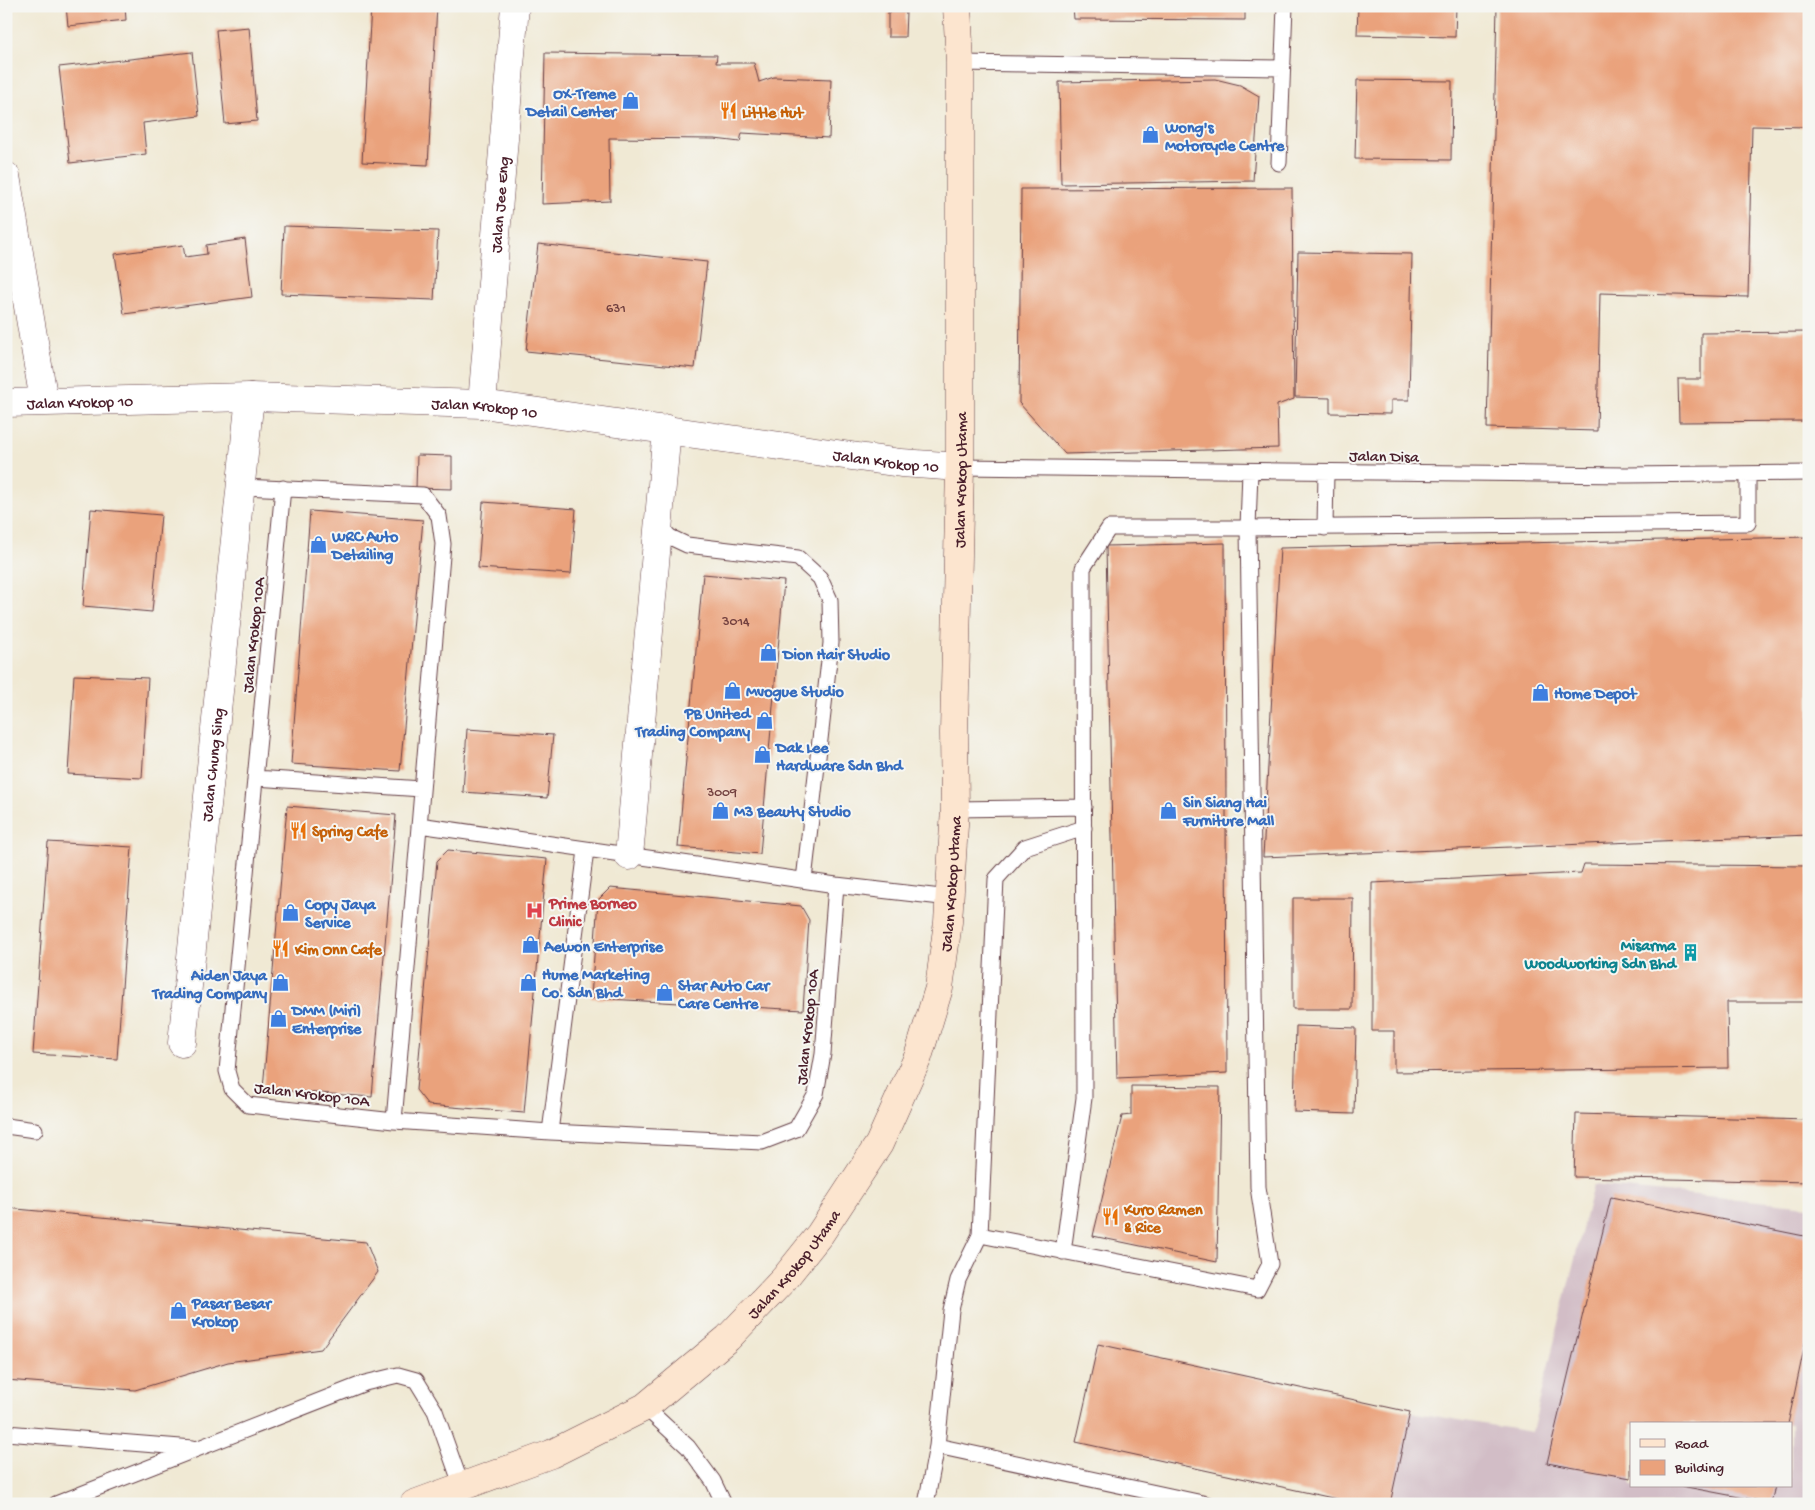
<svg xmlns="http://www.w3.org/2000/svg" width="1815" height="1510" font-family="'Gochi Hand',sans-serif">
  <rect width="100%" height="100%" fill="#f6f6f2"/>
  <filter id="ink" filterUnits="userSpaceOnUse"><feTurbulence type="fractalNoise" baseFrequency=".02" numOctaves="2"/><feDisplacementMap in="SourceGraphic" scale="10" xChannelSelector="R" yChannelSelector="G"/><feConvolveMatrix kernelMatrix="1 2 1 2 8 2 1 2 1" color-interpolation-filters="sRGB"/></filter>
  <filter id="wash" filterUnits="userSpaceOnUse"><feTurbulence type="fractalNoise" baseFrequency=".0096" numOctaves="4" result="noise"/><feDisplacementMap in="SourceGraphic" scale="20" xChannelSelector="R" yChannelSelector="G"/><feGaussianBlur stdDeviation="1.12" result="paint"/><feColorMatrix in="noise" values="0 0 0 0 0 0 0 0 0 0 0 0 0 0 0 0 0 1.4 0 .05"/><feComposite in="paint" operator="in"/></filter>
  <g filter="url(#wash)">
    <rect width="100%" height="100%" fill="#f0e9d4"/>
    <!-- industrial -->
    <path fill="#d2bdc6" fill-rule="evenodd" d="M1593,1185L1809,1206V1504H1390L1410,1412L1532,1432ZM1631,1424H1791V1486H1631Z"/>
    <g id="blocks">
      <!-- building -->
      <path fill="#eaa27c" d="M66,6H125L126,20L68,26Z
        M371,6H437L428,165L362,162Z
        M1073,6H1245V20L1074,19Z
        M1358,6H1456L1455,37L1357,35Z
        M1497,6H1809V127L1752,126L1748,297L1600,293L1597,431L1487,428Z
        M888,12H906L905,37H888Z
        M249,27L257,121L225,124L216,30Z
        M192,52L199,116L143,123L146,154L70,163L59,67Z
        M545,53L717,55L716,63H754L759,82L774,77L831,79L829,138L742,133L740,142L715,139L609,138L610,201L542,204Z
        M1215,79L1240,85L1259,96L1253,181L1061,184L1059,82Z
        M1357,80L1452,81L1451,160L1355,159Z
        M1292,188L1294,399L1277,405L1278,448L1065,454L1019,403L1021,189Z
        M284,226L438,231L434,300L281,294Z
        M245,239L252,297L124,314L115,254L183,245L185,257L207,254L206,245Z
        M538,244L707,262L695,368L526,351Z
        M1298,252L1412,254L1409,400H1391V414L1330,413V398L1295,397Z
        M1809,332V421L1679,422L1678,379H1701V333Z
        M417,455L452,456V489L416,488Z
        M483,502L576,509L571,574L478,568Z
        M91,509L161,515L152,612L83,606Z
        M310,511L423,520L400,771L291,764Z
        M1809,537V835L1263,857L1280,548Z
        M1225,543L1227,1073L1117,1078L1106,546Z
        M703,574L784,581L760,854L678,847Z
        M74,675L148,678L142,778L68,774Z
        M467,729L553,735L547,798L463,792Z
        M287,806L396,815L372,1097L263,1089Z
        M48,842L132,847L117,1059L33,1054Z
        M448,850L547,859L524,1113L428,1105L416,1090L437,861Z
        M1584,864L1809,866V1002H1727L1728,1068L1394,1072V1031H1372V883L1581,873Z
        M610,888L801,906L809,920L803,1010L591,998L598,900Z
        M1293,898H1353L1352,1009H1293Z
        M1296,1026L1356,1028L1354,1114L1294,1112Z
        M1131,1086L1220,1087L1217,1262L1093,1236L1122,1116L1131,1115Z
        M1576,1114L1809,1120V1182L1574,1177Z
        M1611,1197L1809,1237V1325L1788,1424H1631V1478L1547,1463Z
        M6,1208L366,1242L378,1272L321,1349L228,1362L135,1390L6,1380Z
        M1098,1344L1410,1412L1390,1504H1360L1076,1442Z
        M1681,1486H1775L1771,1503Z"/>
    </g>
  </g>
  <g filter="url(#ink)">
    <use href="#blocks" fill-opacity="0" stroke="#633d44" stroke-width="1"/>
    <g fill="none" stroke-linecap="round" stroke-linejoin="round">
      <defs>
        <path id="lane" d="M960,63L1282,68
          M1279,163L1285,6
          M960,467L1626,475L1809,473
          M240,487L423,495L439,516L443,544L394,1121
          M283,488L227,1071L232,1089L248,1105L394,1121L550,1132
          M658,525L670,537L687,545L798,558L820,578L830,600L831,643L804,880
          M1325,528L1326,472
          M255,778L422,789
          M955,809L1084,807
          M419,825L836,885L950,898
          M586,850L550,1132L762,1142L796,1129L816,1094L823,1054L836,885
          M6,1126L35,1130
          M980,1235L1257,1289L1270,1264L1258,1187L1248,528L1748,523V474
          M1063,1252L1084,1098L1083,568L1109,528H1248L1250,471
          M645,1407L688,1447L713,1481L724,1504
          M6,1433L193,1448
          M937,1446L1207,1504
          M56,1504L365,1383L398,1375L416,1380L435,1411L462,1487
          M926,1504L937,1446L951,1310L958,1280L980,1235L996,879L1025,847L1084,828"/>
        <g id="street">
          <path d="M6,176L44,401"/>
          <path id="s1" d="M6,403L250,397L482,404L901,463L960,467"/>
          <path id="s2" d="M482,404L515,6"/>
          <path d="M629,856L667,429"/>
          <path id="s3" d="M182,1043L250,397"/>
        </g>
        <g id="secondary">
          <path id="s4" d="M414,1504L551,1454L645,1407L728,1338L784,1279L820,1234L879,1144L918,1057L939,988L948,922L955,809L954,733L960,467V63L957,6"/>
        </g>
      </defs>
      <!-- lane casing -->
      <use href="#lane" stroke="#633d44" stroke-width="17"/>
      <!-- street casing -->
      <use href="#street" stroke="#633d44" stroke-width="29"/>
      <!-- secondary casing -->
      <use href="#secondary" stroke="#633d44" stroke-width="29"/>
      <!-- lane -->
      <use href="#lane" stroke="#fff" stroke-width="15"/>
      <!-- street -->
      <use href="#street" stroke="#fff" stroke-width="28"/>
      <!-- secondary -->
      <use href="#secondary" stroke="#fce5cf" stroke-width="28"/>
    </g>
  </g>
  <!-- icons -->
  <defs>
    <symbol id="shop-bare" viewBox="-9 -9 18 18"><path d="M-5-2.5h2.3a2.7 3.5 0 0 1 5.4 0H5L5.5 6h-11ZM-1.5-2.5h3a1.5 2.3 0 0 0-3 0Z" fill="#3f7fe0" stroke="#f6f6f2" stroke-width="2.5" paint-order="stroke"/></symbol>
    <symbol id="restaurant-bare" viewBox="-9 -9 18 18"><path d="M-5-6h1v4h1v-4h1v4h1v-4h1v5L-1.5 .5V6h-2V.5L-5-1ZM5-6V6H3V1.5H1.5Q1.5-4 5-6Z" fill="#e8710a" stroke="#f6f6f2" stroke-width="2.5" paint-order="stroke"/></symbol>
    <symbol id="hospital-bare" viewBox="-9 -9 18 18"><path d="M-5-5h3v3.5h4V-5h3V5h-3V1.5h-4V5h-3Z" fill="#e0444e" stroke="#f6f6f2" stroke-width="2.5" paint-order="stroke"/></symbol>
    <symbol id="building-bare" viewBox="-9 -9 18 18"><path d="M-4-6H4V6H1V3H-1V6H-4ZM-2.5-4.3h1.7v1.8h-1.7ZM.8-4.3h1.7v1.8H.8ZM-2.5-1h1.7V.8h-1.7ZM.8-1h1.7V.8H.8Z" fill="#0f9aa8" stroke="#f6f6f2" stroke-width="2.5" paint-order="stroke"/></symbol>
  </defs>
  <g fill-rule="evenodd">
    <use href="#shop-bare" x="618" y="88" width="25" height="25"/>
    <use href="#restaurant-bare" x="716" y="98" width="25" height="25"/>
    <use href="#shop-bare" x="1138" y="122" width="25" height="25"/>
    <use href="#shop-bare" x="306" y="532" width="25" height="25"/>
    <use href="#shop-bare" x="756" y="640" width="25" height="25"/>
    <use href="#shop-bare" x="720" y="678" width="25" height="25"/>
    <use href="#shop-bare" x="1528" y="680" width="25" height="25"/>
    <use href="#shop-bare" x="752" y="708" width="25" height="25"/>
    <use href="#shop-bare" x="750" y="742" width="25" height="25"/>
    <use href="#shop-bare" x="708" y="798" width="25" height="25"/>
    <use href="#shop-bare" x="1156" y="798" width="25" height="25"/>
    <use href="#restaurant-bare" x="286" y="818" width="25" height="25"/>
    <use href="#hospital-bare" x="522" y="898" width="25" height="25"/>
    <use href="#shop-bare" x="278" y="900" width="25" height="25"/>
    <use href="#shop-bare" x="518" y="932" width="25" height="25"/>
    <use href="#restaurant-bare" x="268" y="936" width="25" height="25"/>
    <use href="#building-bare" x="1678" y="940" width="25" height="25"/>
    <use href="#shop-bare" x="516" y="970" width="25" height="25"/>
    <use href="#shop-bare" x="268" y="970" width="25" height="25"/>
    <use href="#shop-bare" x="652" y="980" width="25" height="25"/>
    <use href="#shop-bare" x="266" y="1006" width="25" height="25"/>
    <use href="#restaurant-bare" x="1098" y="1204" width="25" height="25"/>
    <use href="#shop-bare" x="166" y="1298" width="25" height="25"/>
  </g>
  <g text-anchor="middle" stroke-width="4" stroke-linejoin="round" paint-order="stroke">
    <!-- number labels -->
    <g font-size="14" fill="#72403f">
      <text x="616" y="312">631</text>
      <text x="736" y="625">3014</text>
      <text x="722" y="796">3009</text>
    </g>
    <!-- shop labels -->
    <g font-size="16" font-weight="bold" fill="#366cbe" stroke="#f6f6f2" text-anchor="start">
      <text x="616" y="98" text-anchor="end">OX-Treme<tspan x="616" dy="18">Detail Center</tspan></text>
      <text x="1165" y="132">Wong's<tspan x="1165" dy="18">Motorcycle Centre</tspan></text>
      <text x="332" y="541">WRC Auto<tspan x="332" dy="18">Detailing</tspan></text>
      <text x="783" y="659">Dion Hair Studio</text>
      <text x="746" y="696">Mvogue Studio</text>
      <text x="1554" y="698">Home Depot</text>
      <text x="750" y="718" text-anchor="end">PB United<tspan x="750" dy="18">Trading Company</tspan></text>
      <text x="776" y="752">Dak Lee<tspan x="776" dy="18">Hardware Sdn Bhd</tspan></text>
      <text x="1183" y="807">Sin Siang Hai<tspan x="1183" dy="18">Furniture Mall</tspan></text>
      <text x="734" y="816">M3 Beauty Studio</text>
      <text x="305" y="909">Copy Jaya<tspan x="305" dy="18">Service</tspan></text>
      <text x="544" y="951">Aewon Enterprise</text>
      <text x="542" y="979">Hume Marketing<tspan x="542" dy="18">Co. Sdn Bhd</tspan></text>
      <text x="267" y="980" text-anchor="end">Aiden Jaya<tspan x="267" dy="18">Trading Company</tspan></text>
      <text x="678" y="990">Star Auto Car<tspan x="678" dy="18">Care Centre</tspan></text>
      <text x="292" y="1015">DMM (Miri)<tspan x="292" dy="18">Enterprise</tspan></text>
      <text x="192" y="1308">Pasar Besar<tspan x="192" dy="18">Krokop</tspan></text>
    </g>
    <!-- food labels -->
    <g font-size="16" font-weight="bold" fill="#c56008" stroke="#f6f6f2" text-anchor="start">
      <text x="742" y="117">Little Hut</text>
      <text x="312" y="836">Spring Cafe</text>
      <text x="295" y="954">Kim Onn Cafe</text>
      <text x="1124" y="1214">Kuro Ramen<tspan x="1124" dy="18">&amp; Rice</tspan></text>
    </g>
    <!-- street labels -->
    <g font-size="16" fill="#4a1f2b" stroke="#f6f6f2">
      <text dy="6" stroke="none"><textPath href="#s2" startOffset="200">Jalan Jee Eng</textPath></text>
      <text dy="6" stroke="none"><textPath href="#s1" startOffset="74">Jalan Krokop 10</textPath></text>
      <text dy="6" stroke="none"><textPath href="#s1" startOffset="479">Jalan Krokop 10</textPath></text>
      <text transform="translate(1384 455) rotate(1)" y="6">Jalan Disa</text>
      <text dy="6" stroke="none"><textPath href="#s1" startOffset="884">Jalan Krokop 10</textPath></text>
      <text dy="6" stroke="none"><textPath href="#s4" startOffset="1282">Jalan Krokop Utama</textPath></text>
      <text transform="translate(252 635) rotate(-84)" y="6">Jalan Krokop 10A</text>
      <text dy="6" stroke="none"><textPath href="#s3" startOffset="280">Jalan Chung Sing</textPath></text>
      <text dy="6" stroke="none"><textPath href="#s4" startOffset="878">Jalan Krokop Utama</textPath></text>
      <text transform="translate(806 1027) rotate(-84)" y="6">Jalan Krokop 10A</text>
      <text transform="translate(312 1093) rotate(7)" y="6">Jalan Krokop 10A</text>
      <text dy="6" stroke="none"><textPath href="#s4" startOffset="458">Jalan Krokop Utama</textPath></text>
    </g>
    <!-- health labels -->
    <g font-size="16" font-weight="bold" fill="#be3a42" stroke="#f6f6f2" text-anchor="start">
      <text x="549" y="908">Prime Borneo<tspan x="549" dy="18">Clinic</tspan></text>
    </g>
    <!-- culture labels -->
    <g font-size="16" font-weight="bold" fill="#0d838f" stroke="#f6f6f2" text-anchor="end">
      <text x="1676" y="950">Misarma<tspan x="1676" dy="18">Woodworking Sdn Bhd</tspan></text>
    </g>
  </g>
  <!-- margin -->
  <rect width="1815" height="1510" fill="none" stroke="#f6f6f2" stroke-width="25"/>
  <!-- legend -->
  <rect x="1630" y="1422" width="162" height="65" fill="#f6f6f2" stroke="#b1a0a2"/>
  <rect x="1640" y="1439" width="25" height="8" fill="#fce5cf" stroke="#b1a0a2"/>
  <text x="1675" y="1448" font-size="15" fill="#4a1f2b">Road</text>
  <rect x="1640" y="1460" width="25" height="15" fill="#eaa27c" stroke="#b1a0a2"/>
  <text x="1675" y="1472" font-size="15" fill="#4a1f2b">Building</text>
</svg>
